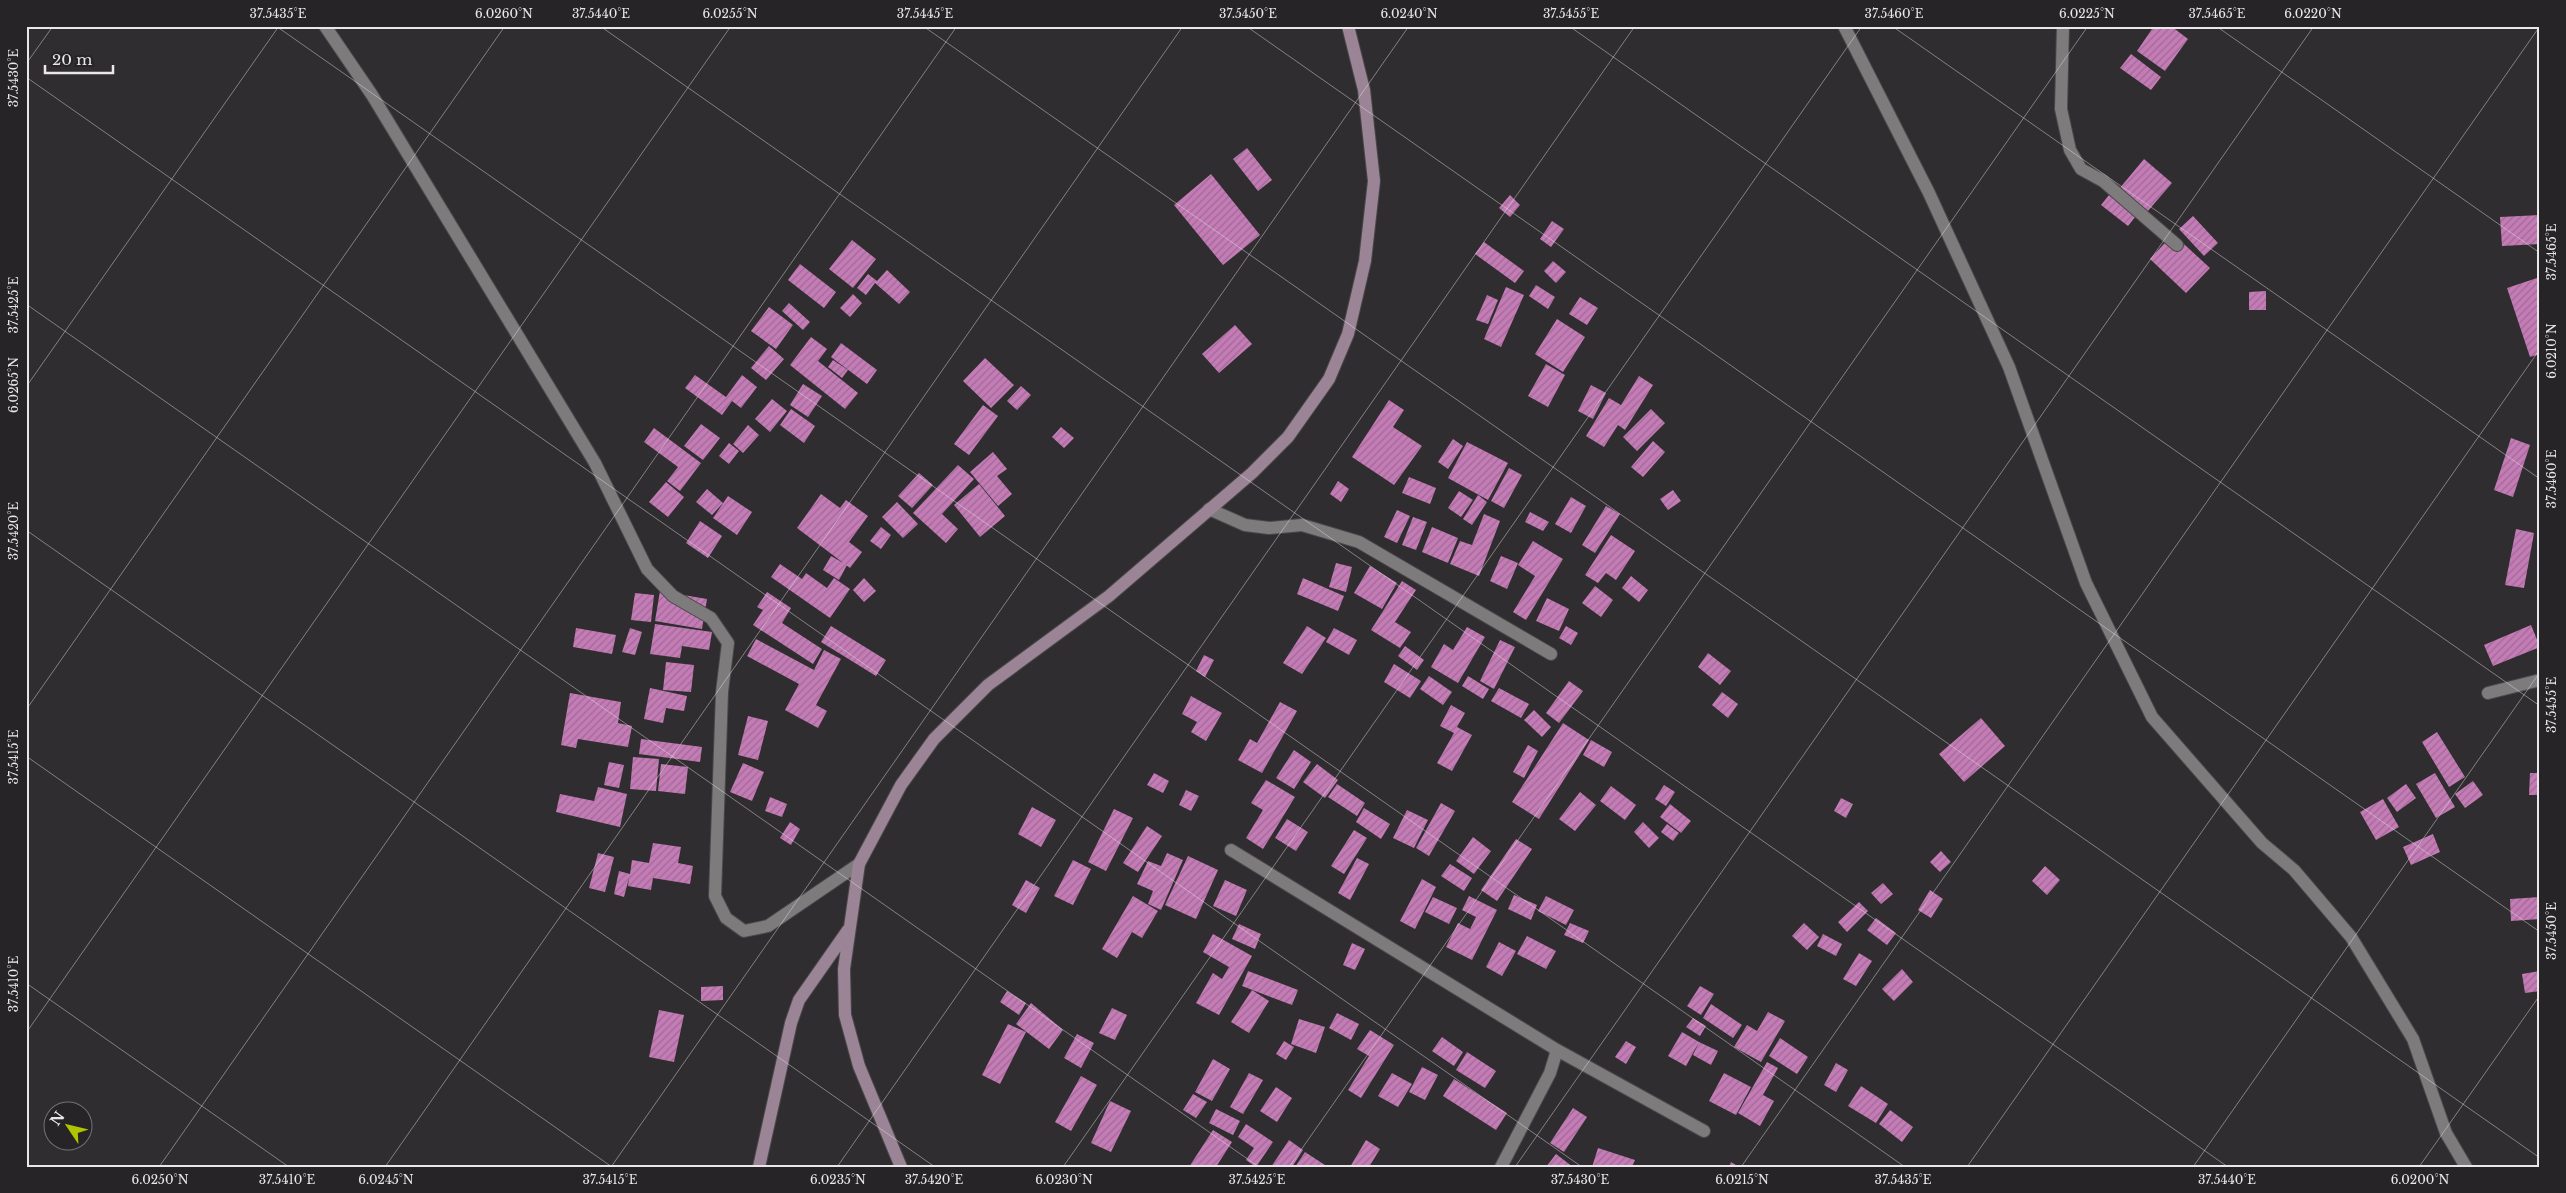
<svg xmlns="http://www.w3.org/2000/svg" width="2566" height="1193" font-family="'Libre Baskerville',serif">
  <defs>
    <pattern id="building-hatch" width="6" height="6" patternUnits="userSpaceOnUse" patternTransform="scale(1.25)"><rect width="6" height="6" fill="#c47bb6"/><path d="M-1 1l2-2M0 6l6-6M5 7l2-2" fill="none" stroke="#9e6b94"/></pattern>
  </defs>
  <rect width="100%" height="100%" fill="#302d30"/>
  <!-- building -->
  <path fill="url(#building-hatch)" d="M2154,26H2171L2188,39L2165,71L2137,51Z
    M2131,54L2161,77L2151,90L2120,68Z
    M1247,148L1272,180L1258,191L1233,159Z
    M2144,159L2172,183L2147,212L2119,189Z
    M1211,174L1260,235L1223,265L1174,205Z
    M2113,190L2140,211L2128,226L2101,205Z
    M1510,195L1520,205L1510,217L1499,208Z
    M2540,215V244L2502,246L2500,217Z
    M2193,216L2218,243L2204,256L2179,229Z
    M1552,221L1564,229L1551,247L1540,239Z
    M2173,234L2210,268L2186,293L2150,259Z
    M852,240L876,259L853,288L829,269Z
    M1484,242L1524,271L1515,283L1475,254Z
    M1553,261L1566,272L1556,283L1544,271Z
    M800,264L836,292L824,308L788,280Z
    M887,270L910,292L899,304L875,283L866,295L857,288L868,274L877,281Z
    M2540,277V354L2530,357L2507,288Z
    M1536,285L1555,297L1548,309L1529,296Z
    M1506,287L1524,295L1501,347L1484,339Z
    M2266,291V310H2249V292Z
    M853,294L862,303L850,317L840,308Z
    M1487,295L1498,300L1488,324L1476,320Z
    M1580,297L1598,308L1587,325L1569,314Z
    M789,303L810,322L803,330L782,311Z
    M769,307L793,325L776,349L751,331Z
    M1557,319L1585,337L1563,372L1535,354Z
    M1235,325L1252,344L1219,373L1202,354Z
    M811,337L827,349L818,361L858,393L845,409L790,365Z
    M841,343L877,370L867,384L831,357Z
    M769,346L784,359L766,380L751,368Z
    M985,358L1014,385L991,408L963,381Z
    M833,360L848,370L842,378L828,367Z
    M1546,364L1565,375L1548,407L1528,396Z
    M695,375L726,397L742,375L757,387L741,408L732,401L722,415L685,388Z
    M1639,376L1653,385L1625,430L1618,425L1604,447L1586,436L1609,398L1621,405Z
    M803,384L822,396L808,417L790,405Z
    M1591,385L1606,393L1593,419L1578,411Z
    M1021,386L1031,395L1017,410L1007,401Z
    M772,399L787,411L770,432L755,419Z
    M1389,400L1404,410L1393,427L1422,446L1394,485L1352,457Z
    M983,405L998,416L969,455L954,444Z
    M791,409L815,426L804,443L780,425Z
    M1651,409L1665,423L1637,451L1623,437Z
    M701,424L720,438L703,460L684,446Z
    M748,425L759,435L743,453L733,444Z
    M1061,427L1074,438L1064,448L1052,437Z
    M654,428L701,463L680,491L667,481L678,467L644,442Z
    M2511,438L2530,445L2513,497L2494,490Z
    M1453,439L1463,446L1448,469L1438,462Z
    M1653,441L1665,452L1643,477L1631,467Z
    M1467,442L1508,463L1488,500L1448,478Z
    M729,443L739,451L729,464L719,456Z
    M993,452L1007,469L997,476L1012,494L998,506L970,472Z
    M958,465L974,479L942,514L958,529L946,543L913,513Z
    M1509,468L1522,475L1504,508L1491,501Z
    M919,473L933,485L912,508L898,496Z
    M1409,477L1436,488L1430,504L1402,493Z
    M1338,481L1349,489L1341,502L1330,494Z
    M666,482L684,497L668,517L649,502Z
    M979,484L1005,516L980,537L954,505Z
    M707,489L723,503L712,515L696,502Z
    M1673,490L1681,501L1668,510L1660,499Z
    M1459,491L1473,500L1461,517L1448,508Z
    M821,494L840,508L846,500L868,516L849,542L862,552L850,568L797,528Z
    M1478,495L1487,502L1472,525L1463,519Z
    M728,496L752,512L737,535L713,518Z
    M1571,497L1586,506L1571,533L1555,524Z
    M897,502L918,524L903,538L882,517Z
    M1606,506L1620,514L1595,553L1582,545Z
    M1397,510L1410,516L1397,543L1384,537Z
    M1530,512L1549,522L1543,531L1525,522Z
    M1484,514L1500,521L1479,576L1450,564L1460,541L1472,545Z
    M1413,517L1427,522L1416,550L1402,545Z
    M700,521L722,536L708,558L686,543Z
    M881,527L891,535L881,549L870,541Z
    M1432,527L1458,538L1448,563L1422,552Z
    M2516,529L2534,533L2524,588L2505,585Z
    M1611,535L1635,551L1616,580L1606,573L1598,583L1585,575Z
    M1533,541L1563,559L1526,620L1513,612L1535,576L1518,565Z
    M831,556L847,565L839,580L823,570Z
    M1501,556L1518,563L1507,589L1490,581Z
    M1336,563L1352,567L1346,592L1329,587Z
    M780,564L802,579L806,573L827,588L834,578L850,589L830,618L771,577Z
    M1370,566L1397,583L1382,609L1354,593Z
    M1631,576L1648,590L1639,602L1622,588Z
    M864,578L876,591L864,602L853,590Z
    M1303,578L1344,596L1338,611L1297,594Z
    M1402,581L1416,590L1395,622L1411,632L1400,648L1371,630Z
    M1595,586L1613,600L1601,617L1582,603Z
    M660,591L707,599L702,629L655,621Z
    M767,592L791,608L782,623L822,649L813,664L753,625L763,610L757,607Z
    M635,593L654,595L651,622L631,620Z
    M1547,598L1569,609L1559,631L1536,621Z
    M655,624L712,632L709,650L682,646L680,658L650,654Z
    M2531,625L2540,647L2493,666L2484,645Z
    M831,626L886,660L876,676L821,642Z
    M1307,626L1326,638L1302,674L1283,663Z
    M1566,626L1578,633L1571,645L1559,638Z
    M1467,627L1485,637L1458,683L1431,667L1444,644L1453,650Z
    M576,628L616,635L612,654L573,647Z
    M630,628L642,632L635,655L622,652Z
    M1334,628L1357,640L1349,655L1326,642Z
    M756,639L814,670L824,650L841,659L816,705L827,711L818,728L785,710L799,684L747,656Z
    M1500,640L1515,647L1494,689L1480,681Z
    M1405,646L1424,660L1417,670L1398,656Z
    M1708,653L1731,671L1720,685L1698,667Z
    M1204,655L1214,660L1205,677L1196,671Z
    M666,662L694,665L691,692L663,690Z
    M1394,664L1421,681L1410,698L1384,682Z
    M1429,676L1452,692L1443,705L1420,689Z
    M1468,676L1489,689L1483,699L1462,686Z
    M1569,681L1583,691L1559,723L1546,713Z
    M650,688L687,696L684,711L666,708L663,723L644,719Z
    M1499,688L1529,704L1521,718L1491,701Z
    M1722,692L1738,704L1728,718L1712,705Z
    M570,693L621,702L618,723L632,726L628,747L578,739L576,748L561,745Z
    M1191,696L1222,713L1206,741L1191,732L1197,722L1182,714Z
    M1280,702L1297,711L1262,773L1238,760L1250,739L1257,743Z
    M1451,705L1465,713L1457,727L1472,735L1452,771L1437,763L1454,733L1440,726Z
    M1534,710L1551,727L1542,737L1524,720Z
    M748,716L768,721L758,760L738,755Z
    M1981,718L2005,746L1964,782L1939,754Z
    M1563,723L1589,740L1539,819L1512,802Z
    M2437,732L2465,777L2449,787L2422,742Z
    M641,739L702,747L700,762L639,754Z
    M1591,740L1612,752L1604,767L1583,755Z
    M1528,745L1538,751L1524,778L1513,772Z
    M1294,750L1311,762L1294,789L1276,778Z
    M633,757L659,759L656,791L630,789Z
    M609,762L624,765L619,788L604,785Z
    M743,763L764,772L752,801L730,792Z
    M661,764L688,767L685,794L658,791Z
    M1317,764L1338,780L1325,798L1303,782Z
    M1154,773L1169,781L1163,793L1147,785Z
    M2435,773L2455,807L2436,818L2416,784Z
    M2530,773H2540V795H2529Z
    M1266,780L1295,797L1263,849L1246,838L1263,810L1251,803Z
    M2473,781L2483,795L2465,808L2455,794Z
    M1337,784L1365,803L1357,816L1328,797Z
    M2406,784L2416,798L2397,812L2387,798Z
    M1664,785L1675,792L1666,806L1655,799Z
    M1611,786L1636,805L1625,820L1600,801Z
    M598,787L627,794L620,827L556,812L560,794L594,801Z
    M1186,790L1199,796L1191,811L1179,805Z
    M1580,792L1596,805L1575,831L1559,819Z
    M770,797L787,804L782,817L765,811Z
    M1841,798L1853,804L1846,818L1834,811Z
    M2383,799L2399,827L2376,840L2360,812Z
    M1441,803L1455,811L1429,856L1416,848Z
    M1670,804L1691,821L1681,833L1660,817Z
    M1032,807L1056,820L1041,847L1018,834Z
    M1364,808L1390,824L1381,839L1356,822Z
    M1114,809L1133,818L1106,871L1088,862Z
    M1407,810L1428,820L1414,848L1393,838Z
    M1287,819L1308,832L1296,851L1275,838Z
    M790,822L800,829L791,845L780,838Z
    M1643,822L1659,838L1649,848L1634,832Z
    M1667,824L1679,833L1673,841L1661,832Z
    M1147,826L1162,836L1138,872L1123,863Z
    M1354,830L1367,838L1344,874L1331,866Z
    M2433,834L2440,852L2411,865L2403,847Z
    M1473,837L1491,851L1474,874L1456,861Z
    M1516,839L1532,849L1497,901L1481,890Z
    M653,843L681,847L678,863L693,866L690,884L653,878L651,890L628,886L629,878L624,897L614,894L619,871L630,874L632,860L649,863Z
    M1941,851L1951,862L1940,872L1930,862Z
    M598,853L614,857L605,892L589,888Z
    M1167,853L1183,860L1161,910L1148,904L1153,891L1137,884L1148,861L1161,866Z
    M1188,856L1218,870L1196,919L1165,905Z
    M1357,858L1369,864L1350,900L1338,893Z
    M1073,860L1091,869L1073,905L1054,896Z
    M1450,864L1472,878L1464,891L1441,876Z
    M2045,866L2060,880L2047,895L2032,881Z
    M1422,879L1436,887L1415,929L1400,921Z
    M1026,880L1040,888L1026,913L1012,905Z
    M1225,880L1247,890L1236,916L1213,906Z
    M1883,883L1893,894L1881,904L1871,893Z
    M1930,890L1943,899L1931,918L1918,910Z
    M1514,895L1537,905L1531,920L1508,909Z
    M1133,896L1158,911L1142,938L1132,932L1117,958L1102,949Z
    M1469,896L1497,910L1472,960L1446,947L1458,923L1470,929L1476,917L1462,910Z
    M1546,896L1574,910L1566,925L1538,911Z
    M1433,897L1457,908L1449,924L1425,912Z
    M2540,897V919L2511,921L2510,899Z
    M1859,902L1868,911L1847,932L1838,922Z
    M1876,918L1896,933L1887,945L1867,930Z
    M1570,923L1589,931L1583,943L1564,935Z
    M1804,923L1819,937L1807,950L1792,936Z
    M1239,924L1261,934L1255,949L1232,939Z
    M1213,934L1252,956L1219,1015L1196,1003L1213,973L1222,979L1229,967L1203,952Z
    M1823,934L1842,944L1836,956L1817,946Z
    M1527,936L1556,951L1546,969L1517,954Z
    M1499,942L1516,951L1502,976L1486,967Z
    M1352,943L1365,949L1355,970L1343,965Z
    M1859,953L1872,961L1856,986L1843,979Z
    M1902,969L1913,982L1894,1001L1882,989Z
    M1248,971L1298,990L1292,1005L1242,986Z
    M2540,971V991L2525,993L2522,974Z
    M723,986V1000L701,1001V987Z
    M1700,986L1714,994L1701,1015L1687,1006Z
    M1252,990L1269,1001L1249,1033L1231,1022Z
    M1007,991L1026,1003L1019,1015L1000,1002Z
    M1031,1003L1063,1030L1049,1049L1016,1024Z
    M1711,1004L1742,1025L1733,1038L1703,1018Z
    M1112,1008L1127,1015L1115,1040L1099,1033Z
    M659,1010L684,1015L674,1062L649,1057Z
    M1768,1012L1785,1021L1761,1062L1734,1047L1747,1025L1757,1031Z
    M1337,1013L1359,1024L1351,1040L1329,1028Z
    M1693,1018L1706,1026L1700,1036L1686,1027Z
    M1299,1019L1325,1027L1316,1053L1291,1044Z
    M1008,1024L1026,1032L1000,1084L982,1075Z
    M1370,1030L1394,1045L1361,1098L1348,1090L1369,1056L1357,1049Z
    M1682,1032L1699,1042L1686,1066L1668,1056Z
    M1077,1034L1094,1043L1081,1068L1064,1058Z
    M1442,1037L1463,1052L1454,1066L1432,1051Z
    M1780,1038L1808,1057L1797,1074L1769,1056Z
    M1284,1041L1294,1047L1286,1060L1276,1054Z
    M1626,1041L1636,1047L1626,1064L1615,1057Z
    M1699,1042L1718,1051L1711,1065L1693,1055Z
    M1467,1052L1496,1071L1485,1088L1456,1070Z
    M1213,1059L1230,1069L1212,1101L1195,1092Z
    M1767,1062L1778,1068L1763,1095L1774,1101L1760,1126L1738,1113Z
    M1836,1063L1848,1070L1836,1092L1824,1085Z
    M1422,1067L1438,1075L1425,1100L1409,1092Z
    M1249,1073L1263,1080L1243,1114L1230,1107Z
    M1392,1073L1412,1084L1398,1107L1378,1096Z
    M1724,1073L1751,1087L1736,1115L1709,1101Z
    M1081,1076L1097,1085L1071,1131L1055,1122Z
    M1454,1079L1507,1113L1496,1130L1443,1096Z
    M1861,1086L1888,1104L1876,1123L1848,1106Z
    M1276,1087L1292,1098L1277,1122L1260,1111Z
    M1193,1094L1207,1102L1196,1118L1183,1110Z
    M1110,1101L1131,1111L1111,1152L1091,1143Z
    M1573,1108L1587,1117L1564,1152L1550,1143Z
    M1216,1109L1240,1121L1233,1135L1209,1123Z
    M1890,1110L1913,1127L1902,1142L1879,1124Z
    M1246,1124L1273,1142L1256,1167L1246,1160L1254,1148L1238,1137Z
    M1213,1130L1232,1142L1216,1167H1189Z
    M1289,1140L1303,1150L1292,1167H1271Z
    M1366,1140L1380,1149L1369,1167H1350Z
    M1598,1148L1635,1160L1632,1167H1592Z
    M1305,1152L1328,1167H1295Z
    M1556,1154L1573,1167H1546Z
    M1731,1162L1739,1167H1729Z"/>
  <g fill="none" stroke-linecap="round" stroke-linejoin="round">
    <defs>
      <path id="street" d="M325,26L372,95L595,463L647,569L673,596L711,618L728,643L722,692L715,896L726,918L744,931L768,926L859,864
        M1844,26L1929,193L2009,367L2086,583L2152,717L2262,843L2294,870L2351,937L2413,1039L2446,1133L2466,1167
        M2063,26L2061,109L2070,150L2081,169L2103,181L2177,245
        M1209,509L1245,525L1269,528L1302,525L1359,542L1551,654
        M2488,693L2540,680
        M1231,850L1557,1050L1704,1131
        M1501,1167L1550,1073L1557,1050"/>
      <path id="secondary" d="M759,1167L791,1023L799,1000L848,930
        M901,1167L859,1066L845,1015L844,969L859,864L901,785L934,739L988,685L1109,596L1252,473L1288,437L1329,379L1348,334L1365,261L1374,181L1364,90L1348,26"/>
    </defs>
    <!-- street casing -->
    <use href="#street" stroke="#4a484a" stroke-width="14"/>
    <!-- secondary casing -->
    <use href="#secondary" stroke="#4a484a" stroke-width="14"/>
    <!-- street -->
    <use href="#street" stroke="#7e7b7d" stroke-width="12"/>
    <!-- secondary -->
    <use href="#secondary" stroke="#9a8495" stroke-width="12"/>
  </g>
  <!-- ticks -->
  <path fill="none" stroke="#e9e7e9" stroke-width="1" stroke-opacity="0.45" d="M276,26L1905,1167M600,26L2228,1167M923,26L2540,1158M1246,26L2540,932M1569,26L2540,706M1892,26L2540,479M2216,26L2540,253M2539,26L2540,27M26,64L53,26M26,77L1582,1167M26,304L1259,1167M26,387L279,26M26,530L935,1167M26,710L505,26M26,756L612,1167M26,983L289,1167M26,1033L731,26M159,1167L957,26M385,1167L1183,26M611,1167L1409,26M837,1167L1635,26M1063,1167L1862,26M1289,1167L2088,26M1515,1167L2314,26M1741,1167L2540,26M1967,1167L2540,349M2193,1167L2540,672M2419,1167L2540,995"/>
  <!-- border -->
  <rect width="2566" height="1193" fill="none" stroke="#262426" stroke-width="55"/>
  <!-- north arrow -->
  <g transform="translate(68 1126) rotate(305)"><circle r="24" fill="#262426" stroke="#747274"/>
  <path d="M0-4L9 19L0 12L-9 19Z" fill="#b0c502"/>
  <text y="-8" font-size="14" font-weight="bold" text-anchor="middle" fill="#e9e7e9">N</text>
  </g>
  <!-- scale -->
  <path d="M45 65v8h68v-8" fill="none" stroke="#e9e7e9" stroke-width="2.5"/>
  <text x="52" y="65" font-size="15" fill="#e9e7e9" stroke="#262426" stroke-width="4" paint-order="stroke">20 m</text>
  <rect x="28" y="28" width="2510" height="1138" fill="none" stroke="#e9e7e9" stroke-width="2"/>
  <g font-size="12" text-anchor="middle" fill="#e9e7e9">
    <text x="278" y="18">37.5435°E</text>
    <text x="504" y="18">6.0260°N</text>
    <text x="601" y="18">37.5440°E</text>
    <text x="730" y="18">6.0255°N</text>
    <text x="925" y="18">37.5445°E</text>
    <text x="1248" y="18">37.5450°E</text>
    <text x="1409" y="18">6.0240°N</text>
    <text x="1571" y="18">37.5455°E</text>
    <text x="1894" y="18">37.5460°E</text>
    <text x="2087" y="18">6.0225°N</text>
    <text x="2217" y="18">37.5465°E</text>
    <text x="2313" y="18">6.0220°N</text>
    <text transform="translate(14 78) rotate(-90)" y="4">37.5430°E</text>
    <text transform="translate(2552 252) rotate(-90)" y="4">37.5465°E</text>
    <text transform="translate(14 305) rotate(-90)" y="4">37.5425°E</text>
    <text transform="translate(2552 351) rotate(-90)" y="4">6.0210°N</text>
    <text transform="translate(14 385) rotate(-90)" y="4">6.0265°N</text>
    <text transform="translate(2552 479) rotate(-90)" y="4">37.5460°E</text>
    <text transform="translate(14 531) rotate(-90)" y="4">37.5420°E</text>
    <text transform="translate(2552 705) rotate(-90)" y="4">37.5455°E</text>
    <text transform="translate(14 757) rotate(-90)" y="4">37.5415°E</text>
    <text transform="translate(2552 931) rotate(-90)" y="4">37.5450°E</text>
    <text transform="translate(14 984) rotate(-90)" y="4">37.5410°E</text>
    <text x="160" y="1184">6.0250°N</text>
    <text x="287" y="1184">37.5410°E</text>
    <text x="386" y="1184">6.0245°N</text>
    <text x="610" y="1184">37.5415°E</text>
    <text x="838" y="1184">6.0235°N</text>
    <text x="934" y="1184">37.5420°E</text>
    <text x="1064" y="1184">6.0230°N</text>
    <text x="1257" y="1184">37.5425°E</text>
    <text x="1580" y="1184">37.5430°E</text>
    <text x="1742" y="1184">6.0215°N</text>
    <text x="1903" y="1184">37.5435°E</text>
    <text x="2227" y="1184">37.5440°E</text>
    <text x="2420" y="1184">6.0200°N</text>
  </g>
</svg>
